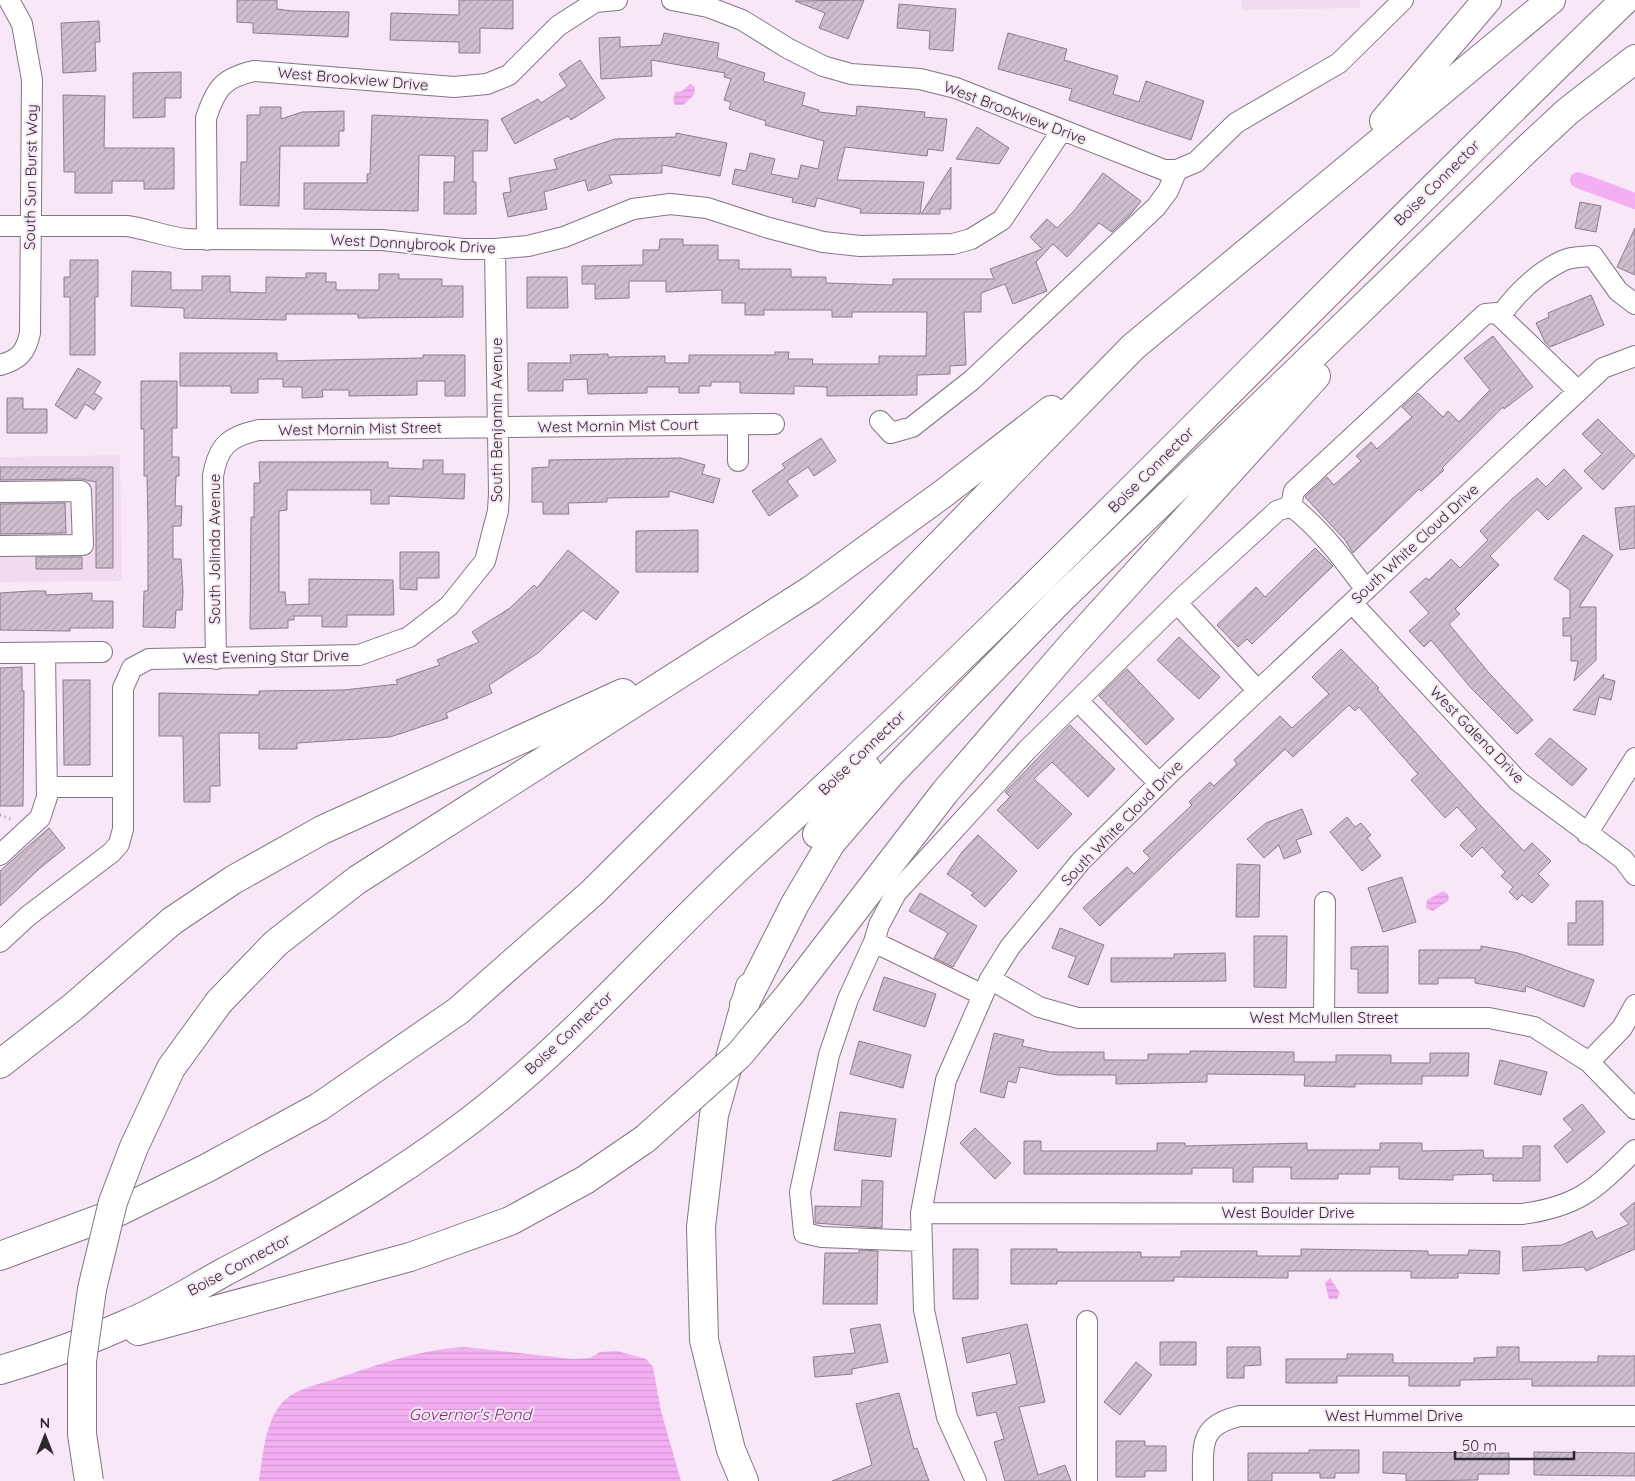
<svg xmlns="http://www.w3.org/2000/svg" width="1635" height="1481" font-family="Quicksand,sans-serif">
  <defs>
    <pattern id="water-rules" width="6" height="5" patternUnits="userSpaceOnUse" patternTransform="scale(1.25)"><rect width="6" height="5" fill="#f4aff2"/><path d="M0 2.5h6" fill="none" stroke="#d297d0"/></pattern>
    <pattern id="building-hatch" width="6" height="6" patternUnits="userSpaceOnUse" patternTransform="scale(1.25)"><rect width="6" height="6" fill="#cfbfce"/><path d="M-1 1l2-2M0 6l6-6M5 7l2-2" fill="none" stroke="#b2a4b1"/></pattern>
  </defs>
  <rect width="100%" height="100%" fill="#f8e8f7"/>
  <!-- built -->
  <path fill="#f1dbf0" d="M1241,0H1360V8L1242,10Z
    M120,455L122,581L0,582V457Z"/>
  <!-- water -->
  <path fill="url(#water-rules)" d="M690,84L695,87L694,95L683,105H675L673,100L675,92L682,91Z
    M1443,891L1448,894L1449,900L1433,911L1426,908L1427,900Z
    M1330,1278L1340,1293L1337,1299H1329L1325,1283Z
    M465,1347L573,1359L590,1358L600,1352L617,1351L646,1359L653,1367L661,1411L681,1481H259C263,1455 265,1417 286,1399C298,1388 320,1384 335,1379C377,1365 421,1349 465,1347Z"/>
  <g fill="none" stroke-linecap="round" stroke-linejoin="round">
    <!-- canal -->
    <path stroke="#f4aff2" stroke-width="16" d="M1578,180L1635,201"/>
  </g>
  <!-- building -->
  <path fill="url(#building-hatch)" stroke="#8b7d8b" d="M237,0H277V9L292,11L349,12L348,37L253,33V23L237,22Z
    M459,0H513V29L480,28V53H459V42L390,40L391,13L459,15Z
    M864,0L848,39L819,28L825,13L795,1Z
    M899,4L956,9L953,51L929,49L930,31L897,28Z
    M99,21L100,42H95L96,71L63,73L61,23Z
    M664,33L719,43L717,58L765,73L763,81L805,93L802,105L819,110V112L856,116L857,106L925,112L924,117L947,119L943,151L928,149L927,156L845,147L837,180L924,182L920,214L860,213L861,209L817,198L815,207L792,202L793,198L732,184L735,169L746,171L750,153L775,159L771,174L798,179L801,165L818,169L824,141L765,125L766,121L729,109L731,102L724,100L731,79L724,77L725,73L651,60L652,76L601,79L599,38L620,37V47L661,45Z
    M1008,33L1067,49L1064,60L1118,76L1113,94L1139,102L1146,81L1204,101L1191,140L1069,100L1072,89L998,69Z
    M580,60L605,98L571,120L568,116L515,144L501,119L538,99L541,103L567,86L559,74Z
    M181,72V98H165V117L133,118V73Z
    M63,95L105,96L104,148H174V189H144V181H112V193H75V172H64Z
    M260,107H281V119L302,112L344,111V131H339V146H280L279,206L240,205L241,162H247V115H260Z
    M372,115L488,120L487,151H473V182H476V214H444V182H454L455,156L419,155L418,211L304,209V183H367V174H370Z
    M977,127L1009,148L999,164L956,159Z
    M676,133L727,143L720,176L662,165V173L609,175L612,183L588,191L585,180L544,192L547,209L508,217L503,193L511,192L509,178L557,169L554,159L615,139L676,137Z
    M951,167V209H940V214H921Z
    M1103,173L1141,201L1130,215L1112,232L1099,223L1067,257L1053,244L1036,262L1047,291L1013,304L1005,284L981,293V312H964L966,365L950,366V374L917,375V395L827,396V387L794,386V394L740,393V382H711V386H699V393H679V387H647V393L588,394L587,379L563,380V391H528V363H571L570,355L608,354V357L665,356V363H689V355H775V352H789L788,359H813L812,364H879V356H926L927,312H852V317H832V310H764V315H745V303H722V290L666,292V281H629V298L595,299V284H582V266L643,265V250H659L660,239H683V245H718V260H739V269H791V277H826V283L893,285V279H994L990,269L1042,249L1030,237L1047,219L1057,228L1074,211Z
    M1580,202L1601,206L1596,232L1575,228Z
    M1635,228V275L1617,267Z
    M70,260H98V297H95V355H70V297H64V277H70Z
    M132,271L171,272V290H202V276H230V292L266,293V277L306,278V273H326V282H336V290H379V274H399V279H442V286H463V317L358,318V314H286V320L184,318V308L131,306Z
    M527,277H567L568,308H527Z
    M1591,295L1604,325L1550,347L1545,342L1536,323L1549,317L1548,313Z
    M1493,336L1533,387L1504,409L1503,407L1442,468L1444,470L1421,491L1419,489L1353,553L1345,540L1305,497L1327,477L1334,485L1361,461L1356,456L1371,442L1377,449L1412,417L1402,407L1418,393L1443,417L1448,411L1459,422L1490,390L1464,358Z
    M180,353H277V361L423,358V355H465V396H445V381H417V395L349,396V390H322L323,397L302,398V387H283V379H258V393H231V386H180Z
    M78,368L101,382L94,393L102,398L94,410L85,404L76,419L55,405Z
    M141,381H177V428H172V457H179V476H176L175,506H182L181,526H173V559H181L183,592L182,610H176L175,628L143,627L144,591H148V526L147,476H144V429H141Z
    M7,398H23V409H47V433H7Z
    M1598,419L1635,456L1603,490L1584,471L1602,454L1582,434Z
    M821,438L836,461L814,476L808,467L787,481L798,496L769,516L752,491L785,468L782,464Z
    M681,458L705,465L702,474L720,479L713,503L669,491V497L607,498V502L568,503L569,514H543V502H532V468L549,467V460Z
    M423,460H443V474H465L464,499L389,496V504H371V490H287V510L279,511V592H285L286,605L309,604V579L393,580L394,615H347V627H322V616H294V620H288V628L250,629L251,517H254V483H260L259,462H388V468L423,469Z
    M0,467H113V568H96V482L81,479L0,480Z
    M1564,469L1582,488L1548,520L1537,509L1490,556L1499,565L1455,609L1460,614L1449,624L1489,673L1533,720L1517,734L1471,688L1431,640L1424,647L1409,631L1429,613L1410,592L1426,578L1429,580L1451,559L1460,568L1488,540L1480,531L1512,499L1537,478L1546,487Z
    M65,503L66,533L0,534V504Z
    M1635,506V548L1620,550L1615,508Z
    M698,530V572H636V531Z
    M1583,535L1613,555L1579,607H1596V660L1574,681L1578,661H1571V636H1563V618H1570V590L1554,579Z
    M1315,548L1333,566L1252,644L1247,639L1238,647L1217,625L1256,587L1265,597Z
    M568,550L619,592L596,620L583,610L538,653L489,685L492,693L446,713L448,718L390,737L297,743V749H259V733H219L220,786H210V802H184L183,736H159V693L259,695V691L344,690L398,684L396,680L440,665L437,660L479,642L472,632L510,608L534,585L537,588Z
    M400,552H439V578H417V590L400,589Z
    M36,557H82V569H36Z
    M31,591H46V595L92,593V601H113V628H70V631L0,630V593Z
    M1179,637L1220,677L1199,699L1157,660Z
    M1341,649L1379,688L1377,689L1480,805L1524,851L1532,843L1551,861L1538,874L1549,885L1532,903L1522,895L1517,900L1509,892L1513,887L1501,876L1505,872L1482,847L1472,857L1460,845L1477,829L1457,807L1445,818L1411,780L1418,774L1359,707L1355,711L1349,705L1293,757L1285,749L1100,926L1083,908L1127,867L1134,874L1150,858L1143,851L1192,805L1189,802L1210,782L1214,786L1237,764L1234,760L1280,716L1292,728L1329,694L1312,677Z
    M22,667V691H24L23,806H0V668Z
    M1127,669L1174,719L1146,745L1099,696Z
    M1604,674L1603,678L1615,681L1611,700L1599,697L1595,715L1573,710Z
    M63,680H90V765H64Z
    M1070,725L1115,769L1088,797L1052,762L1034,779L1072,814L1038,849L997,810L1010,797L1005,792Z
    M1550,738L1587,769L1572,786L1535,754Z
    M1302,809L1312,834L1296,840L1301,852L1284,859L1279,845L1264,858L1247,839L1266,823Z
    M1347,817L1355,827L1361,823L1371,835L1367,838L1381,856L1362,871L1330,832Z
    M49,828L65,848L39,869L0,906V871Z
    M978,835L1017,871L985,907L971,895L974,893L947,874L962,852Z
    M1237,864L1260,865L1259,917H1236Z
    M1402,877L1416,922L1383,932L1368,888Z
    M920,893L977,926L953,967L934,958L948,933L909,911Z
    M1576,901H1603V945H1568V923H1576Z
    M1060,928L1104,945L1088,985L1068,977L1076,957L1052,948Z
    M1254,936H1287L1286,988L1254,987Z
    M1388,946V993H1358V969H1351V947Z
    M1481,946L1518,953L1594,980L1584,1007L1526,986L1525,992L1475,983V978H1438V984H1419V950H1481Z
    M1225,953L1226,981L1111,982V958H1174V954Z
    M884,977L936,994L925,1027L873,1010Z
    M994,1033L1024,1040L1022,1046L1050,1052H1104V1060H1148V1054H1190V1051L1294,1052V1062H1336V1055H1391V1063H1430V1053H1469L1468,1076H1422V1084H1355V1087L1304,1086L1305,1075L1207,1074V1082L1116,1084V1075H1057L1020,1067L1016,1083L1008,1081L1004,1098L980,1092Z
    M859,1041L911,1055L903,1088L850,1074Z
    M1500,1060L1547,1072L1541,1095L1494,1084Z
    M1582,1104L1605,1132L1567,1163L1554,1146L1573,1130L1563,1119Z
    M840,1112L896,1119L891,1157L834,1150Z
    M975,1128L1011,1163L995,1179L960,1143Z
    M1024,1141H1041V1151H1157V1143H1185V1146L1307,1143V1150H1380V1143H1422V1151L1483,1150L1484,1158H1523V1146H1540V1181H1493V1174L1453,1175V1180L1399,1179V1167H1370V1174H1338V1179H1291V1167H1253V1182H1233V1168H1192V1174H1024Z
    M862,1180L883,1181L882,1228L815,1223V1206L861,1207Z
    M1635,1202V1249L1586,1271L1584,1267L1523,1271L1522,1247L1562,1245L1592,1231L1596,1239L1629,1224L1620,1214Z
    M953,1249H978V1299H953Z
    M1011,1249H1057V1252H1141V1257H1181V1251H1257V1256H1301V1249L1428,1251V1255H1468L1469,1250L1500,1251L1499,1274L1458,1273V1278H1411V1271H1288V1278L1174,1277V1281H1057V1284H1011Z
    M859,1250L878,1251L877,1304H823L825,1253H859Z
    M880,1324L888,1362L852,1369V1374L815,1377L813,1357L855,1353L850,1329Z
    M1027,1324L1045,1402L1019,1407L1038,1475L1065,1465L1071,1481H1005L994,1442L1004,1439L996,1412L977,1416L972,1393L1017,1384L1010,1353L967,1363L962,1338Z
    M1160,1342H1196V1365H1160Z
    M1227,1347H1260L1261,1365L1244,1366V1378H1227Z
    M1497,1347H1519V1362H1598V1356H1635V1386H1532V1379L1460,1380V1386H1409V1376H1337V1383H1286V1359H1347V1354H1393V1363H1474V1358L1497,1357Z
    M1136,1362L1152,1375L1120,1415L1104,1402Z
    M899,1393L914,1449L917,1448L929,1481H832L872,1465L856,1404Z
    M1116,1441H1145V1446H1166V1471H1145V1477H1116Z
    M1309,1450H1359V1473H1335V1478H1320V1473H1272V1481H1248V1453H1309Z
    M1383,1452L1509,1453V1474H1478V1480L1406,1481V1474L1383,1473Z
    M1534,1452L1635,1453V1476L1534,1475Z"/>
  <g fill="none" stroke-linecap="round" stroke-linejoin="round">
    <defs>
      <path id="minor" d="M672,0L708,7L742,20L789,49L823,66L851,74L920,79L956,88L1164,170H1177L1196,162L1236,123L1339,63L1403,0
        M0,226H127C148,229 166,237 187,239L382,240L463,249H495L528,246L564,237L633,209L670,204L707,208L769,228L823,242L860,246L953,244L971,239L1002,220L1062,130
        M207,240L206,118C216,88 223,78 254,71L454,87L487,84L509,75L558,26L595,2L617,0
        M1500,316C1516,294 1537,273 1562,261C1572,256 1583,257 1593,256L1618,291L1635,304
        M0,365C19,360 26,352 30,333L32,80L22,24L9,0
        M880,421L891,433L912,427L972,380L1156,207L1168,191L1177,170
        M738,425V461
        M0,492L81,491L83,545L0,546
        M1291,506L1294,491L1485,314L1497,313L1500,316L1578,391
        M1177,603L1258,691
        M1352,603L1518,781L1623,859L1635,875
        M0,653L102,652
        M216,659L213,476C218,446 229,436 259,430L774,424
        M1078,701L1159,783
        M47,787H123
        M1587,834L1635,758
        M0,855L40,818L47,797L45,653
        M0,942L28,916L111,853L119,844L123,829V688L132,668L149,659L359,655L409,637L449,606L485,561L498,511L499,493L495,249
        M874,942L983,995
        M990,979L1039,1007L1078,1018H1489L1534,1027L1589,1062L1635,1109
        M1324,1018L1325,902
        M1589,1062L1622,1028L1635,1005
        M921,1213L1522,1214C1580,1206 1595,1189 1635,1150
        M921,1241L822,1237L804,1233L800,1192L829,1055L848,999L874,942L879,925L896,893L1027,750L1183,597L1277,511L1291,506C1321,529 1344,560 1366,590
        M1087,1321V1481
        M976,1481L947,1417L924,1310L921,1213L946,1080L990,979L1010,947L1081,861L1172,771L1603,368L1635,356
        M1203,1481C1203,1445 1199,1425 1240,1416H1635"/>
      <path id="highway" d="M1384,121L1487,0
        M817,834L867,769
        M790,994L945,792L1070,647L1316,376
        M219,1002L276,943L357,880L811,590L944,493L1051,410
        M744,1005L795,904L831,843L892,772L1059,601L1526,150L1568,111L1635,59
        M0,1064L73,1007L172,921L233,880L322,830L623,693
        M0,1256L118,1212L207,1168L319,1107L458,1011L592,893L868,618L1133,347L1551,0
        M138,1331L410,1257L510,1221L585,1180L645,1139
        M0,1370C45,1357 89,1341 131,1322C164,1308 195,1288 226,1271C328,1218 428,1159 515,1084C600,1011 673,927 755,852C1055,578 1332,281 1625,0
        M744,1481L731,1450L704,1340L701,1227L714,1115L750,987"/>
    </defs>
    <!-- minor casing -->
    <use href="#minor" stroke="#847583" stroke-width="22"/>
    <!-- highway casing -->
    <use href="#highway" stroke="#847583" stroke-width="30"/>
    <!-- path -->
    <path stroke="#a195a0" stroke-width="3" stroke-dasharray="1 4" stroke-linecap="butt" d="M0,815L13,820"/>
    <!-- minor -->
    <use href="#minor" stroke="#fff" stroke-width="20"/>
    <!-- highway -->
    <use href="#highway" stroke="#fff" stroke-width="28"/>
    <defs>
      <path id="highway-bridge" d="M645,1139L739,1055L790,994
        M89,1481L82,1434V1361L92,1289L113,1202L134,1147L171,1068L219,1002"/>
    </defs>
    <!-- highway-bridge casing -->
    <use href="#highway-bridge" stroke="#847583" stroke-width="30" stroke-linecap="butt"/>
    <!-- highway-bridge -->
    <use href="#highway-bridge" stroke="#fff" stroke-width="28"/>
  </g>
  <g text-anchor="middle" stroke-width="4" stroke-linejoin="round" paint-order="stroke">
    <!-- street labels -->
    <g font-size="15" fill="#2e282e" stroke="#f8e8f7">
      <text transform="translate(353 79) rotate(5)" y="5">West Brookview Drive</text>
      <text transform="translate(1015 113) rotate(21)" y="5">West Brookview Drive</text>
      <text transform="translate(31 177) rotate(-89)" y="5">South Sun Burst Way</text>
      <text transform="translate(1437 183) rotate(-45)" y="5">Boise Connector</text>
      <text transform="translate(413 244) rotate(3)" y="5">West Donnybrook Drive</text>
      <text transform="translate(497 420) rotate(-90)" y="5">South Benjamin Avenue</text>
      <text transform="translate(618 426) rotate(-1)" y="5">West Mornin Mist Court</text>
      <text transform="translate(360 429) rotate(-1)" y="5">West Mornin Mist Street</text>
      <text transform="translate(1151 470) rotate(-45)" y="5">Boise Connector</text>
      <text transform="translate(1415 544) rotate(-43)" y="5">South White Cloud Drive</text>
      <text transform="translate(215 549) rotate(-90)" y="5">South Jolinda Avenue</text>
      <text transform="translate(266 657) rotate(-1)" y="5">West Evening Star Drive</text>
      <text transform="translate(1477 735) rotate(46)" y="5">West Galena Drive</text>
      <text transform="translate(862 753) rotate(-44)" y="5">Boise Connector</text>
      <text transform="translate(1122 823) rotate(-46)" y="5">South White Cloud Drive</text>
      <text x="1324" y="1023">West McMullen Street</text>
      <text transform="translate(569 1033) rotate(-43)" y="5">Boise Connector</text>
      <text x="1288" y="1218">West Boulder Drive</text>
      <text transform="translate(239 1265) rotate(-28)" y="5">Boise Connector</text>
      <text x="1394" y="1421">West Hummel Drive</text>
    </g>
    <!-- water labels -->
    <g font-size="16" font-style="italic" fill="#782a79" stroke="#f8e8f7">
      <text x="470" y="1420">Governor's Pond</text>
    </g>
  </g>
  <!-- north arrow -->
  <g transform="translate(45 1436)" stroke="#f8e8f7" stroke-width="4" paint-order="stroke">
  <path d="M0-4L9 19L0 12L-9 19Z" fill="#2e282e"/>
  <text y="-8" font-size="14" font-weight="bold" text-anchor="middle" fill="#2e282e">N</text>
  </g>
  <!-- scale -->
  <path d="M1455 1451v8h119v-8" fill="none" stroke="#2e282e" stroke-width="2.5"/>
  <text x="1462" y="1451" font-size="15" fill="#2e282e" stroke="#f8e8f7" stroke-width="4" paint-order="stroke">50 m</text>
</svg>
